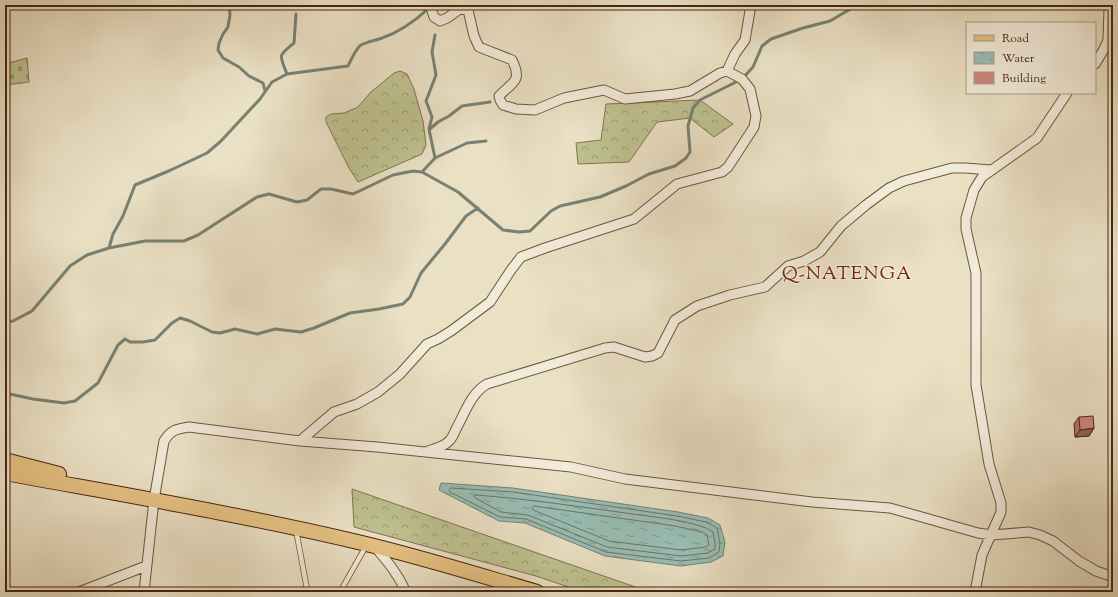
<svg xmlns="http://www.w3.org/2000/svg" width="1118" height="597" font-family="'Sorts Mill Goudy',serif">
  <defs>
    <pattern id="forest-crowns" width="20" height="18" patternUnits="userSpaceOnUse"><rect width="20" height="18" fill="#bec08f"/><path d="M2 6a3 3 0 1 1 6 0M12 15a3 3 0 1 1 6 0" fill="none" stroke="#9c9c73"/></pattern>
    <pattern id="cemetery-stones" width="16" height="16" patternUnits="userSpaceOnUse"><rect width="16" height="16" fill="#bec08f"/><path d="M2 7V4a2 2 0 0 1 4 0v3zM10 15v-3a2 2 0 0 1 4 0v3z" fill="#9c9c73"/></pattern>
    <pattern id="water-ripples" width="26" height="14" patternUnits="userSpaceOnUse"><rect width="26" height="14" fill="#98bdb4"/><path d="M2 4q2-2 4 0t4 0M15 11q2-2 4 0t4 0" fill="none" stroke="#7e9991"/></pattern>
  </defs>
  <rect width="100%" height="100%" fill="#eae0c4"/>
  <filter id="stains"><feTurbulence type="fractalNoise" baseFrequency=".005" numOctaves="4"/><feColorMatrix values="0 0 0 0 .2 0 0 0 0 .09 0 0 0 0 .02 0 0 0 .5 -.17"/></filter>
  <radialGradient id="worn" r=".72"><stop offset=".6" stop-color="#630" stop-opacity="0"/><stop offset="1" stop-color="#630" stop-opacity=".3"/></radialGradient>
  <!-- forest -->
  <path fill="url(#forest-crowns)" stroke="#827350" d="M400,71L407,74L414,89L423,121L426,145L422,154L358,182L349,168L326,122V117L331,114L344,113L358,107L371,92L394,73Z
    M700,100L733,124L714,137L690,118L657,122L629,162L578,164L576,143L601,140L606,104Z
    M352,489L650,592H583L536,576L354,527Z"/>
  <!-- cemetery -->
  <path fill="url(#cemetery-stones)" stroke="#827350" d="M27,58L29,82L5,85V64Z"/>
  <!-- water -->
  <path fill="url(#water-ripples)" stroke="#788173" d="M441,483L513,488L678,512L708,518L720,525L725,542L723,556L711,562L681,566L605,556L525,523L499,521L439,490Z"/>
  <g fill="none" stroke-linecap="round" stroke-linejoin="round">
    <!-- shore -->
    <path stroke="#707263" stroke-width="1" d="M451,488L513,492L677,516L706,522L717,528L720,543L719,552L709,558L681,561L606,552L526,519L500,517L450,492L449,490Z
      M476,495C529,499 581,507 633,514C653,517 698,521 713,532L715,543V549L708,553L681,556L607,547L528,515L501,512L475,498L474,496Z
      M534,506L675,526L702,532L707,535L709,545L706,547L681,550L609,541L533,510L532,508Z"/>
    <!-- stream -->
    <path stroke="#788173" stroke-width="3" d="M229,5L230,15L228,27L223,34L219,43L218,50L223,58L239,67L249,76L263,83L265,91
      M287,74C279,54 278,56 294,43L296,14
      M430,129L438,122L449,116L462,106L490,102
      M435,158L467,143L486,141
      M422,172L435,158L431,139L429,129L432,117L426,101L436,75L432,52L435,35
      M109,248L113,234L123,216L135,185L171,170L207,153L221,141L260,99L272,82L287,74L348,66C351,60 356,48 361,45C366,42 377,40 382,38C400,32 415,21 429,8
      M5,322L13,321L32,311L70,266L87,255L109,248L145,241H184L198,235L257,197L269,194L297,202L307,200L321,189H331L353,194L393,175L413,171L422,172L458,192L503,230L519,232L530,231L551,211L560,206L600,197L626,186L649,174L675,166L686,158L690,152L688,126L693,108L700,100L742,79L753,67L762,46L771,39L803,28L830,21L857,5
      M5,393L33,399L64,403L75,401L98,383L118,345L125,339L130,342H143L155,340L172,323L180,318L190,321L212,332L220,333L235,329L257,334L275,329L301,332L314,328L350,313L379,309L403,304L410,297L421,273L445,244L466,216L478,208"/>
    <defs>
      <path id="lane" d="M296,530L307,589L309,592
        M340,592L366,546"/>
      <path id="street" d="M1095,64L1103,51L1108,40L1109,9L1111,5
        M727,71L735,54L745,40L751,5
        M300,441L334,412L357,404L378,392L400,374L427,344L438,339L451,331L490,302L511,270L521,257L545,248L634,219L677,184L722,172L728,167L754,127L756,116L750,89L742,79L727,71L720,73L690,91L675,94L625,99L604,90L564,98L535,110L516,109L503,105L500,100L499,96C512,82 523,82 512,60L479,47L474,36L468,10L460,9L447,18L440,21L434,17L430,5
        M428,451C434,449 443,447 448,442C452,439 454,434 456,429C465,413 471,393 487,384L605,348L614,347L645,357L652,356L658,353L675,320L697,306L730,295L765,287L788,266L804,261L820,252L841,226L866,205L889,188L904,181L952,168H965L992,170
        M375,547C388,562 398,574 406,592
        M79,592L146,566
        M144,592L154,500L164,441C171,430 176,429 189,427L300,441L377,447L571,467L625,479L812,502L890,508L978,533L992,535L1029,532L1040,535L1053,541L1079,561L1096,571L1113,577
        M975,592L982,555L1001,512V503L989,464L976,385V273L966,229V218L974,190L982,177L1037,138L1067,93"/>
      <path id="primary" d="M5,460L59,474
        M5,473C124,495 244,515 362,543C421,557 479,575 537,592"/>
    </defs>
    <!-- lane casing -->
    <use href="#lane" stroke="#70543e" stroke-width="6"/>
    <!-- street casing -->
    <use href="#street" stroke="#70543e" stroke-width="11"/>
    <!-- primary casing -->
    <use href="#primary" stroke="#472612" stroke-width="16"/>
    <!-- lane -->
    <use href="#lane" stroke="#f1ebd9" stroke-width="4.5"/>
    <!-- street -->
    <use href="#street" stroke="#f1ebd9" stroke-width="9"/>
    <!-- primary -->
    <use href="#primary" stroke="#e5c082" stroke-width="14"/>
  </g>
  <!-- wall -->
  <path fill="#af746e" stroke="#472612" d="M1079,417L1094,428L1089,436L1075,437L1074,424Z"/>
  <!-- shaded-wall -->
  <path fill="#8e5e5a" stroke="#472612" d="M1094,428L1089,436L1075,437L1080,430Z"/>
  <!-- building -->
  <path fill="#cb8780" stroke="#472612" d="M1093,416L1094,428L1080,430L1079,417Z"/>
  <g text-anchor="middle" stroke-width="3" stroke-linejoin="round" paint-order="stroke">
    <!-- quarter labels -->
    <g font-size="19" letter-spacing="1" fill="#7a1f14" stroke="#f1ebd9">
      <text x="847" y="279">Q-NATENGA</text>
    </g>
  </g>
  <!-- margin -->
  <rect width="1118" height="597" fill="none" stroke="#eae0c4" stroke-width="20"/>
  <rect x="6" y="6" width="1106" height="585" fill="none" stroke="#472612" stroke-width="2"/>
  <rect x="10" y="10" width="1098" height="577" fill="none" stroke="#472612"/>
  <!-- legend -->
  <rect x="966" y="22" width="130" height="72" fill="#f1ebd9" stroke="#ad9c89"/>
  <rect x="974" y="35" width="20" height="6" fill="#e5c082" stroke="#ad9c89"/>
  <text x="1002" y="42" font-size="12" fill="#472612">Road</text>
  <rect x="974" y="52" width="20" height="12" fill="url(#water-ripples)" stroke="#ad9c89"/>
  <text x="1002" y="62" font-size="12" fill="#472612">Water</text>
  <rect x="974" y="72" width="20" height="12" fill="#cb8780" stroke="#ad9c89"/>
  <text x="1002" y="82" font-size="12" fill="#472612">Building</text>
  <rect width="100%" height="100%" filter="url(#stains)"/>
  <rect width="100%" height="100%" fill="url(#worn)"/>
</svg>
